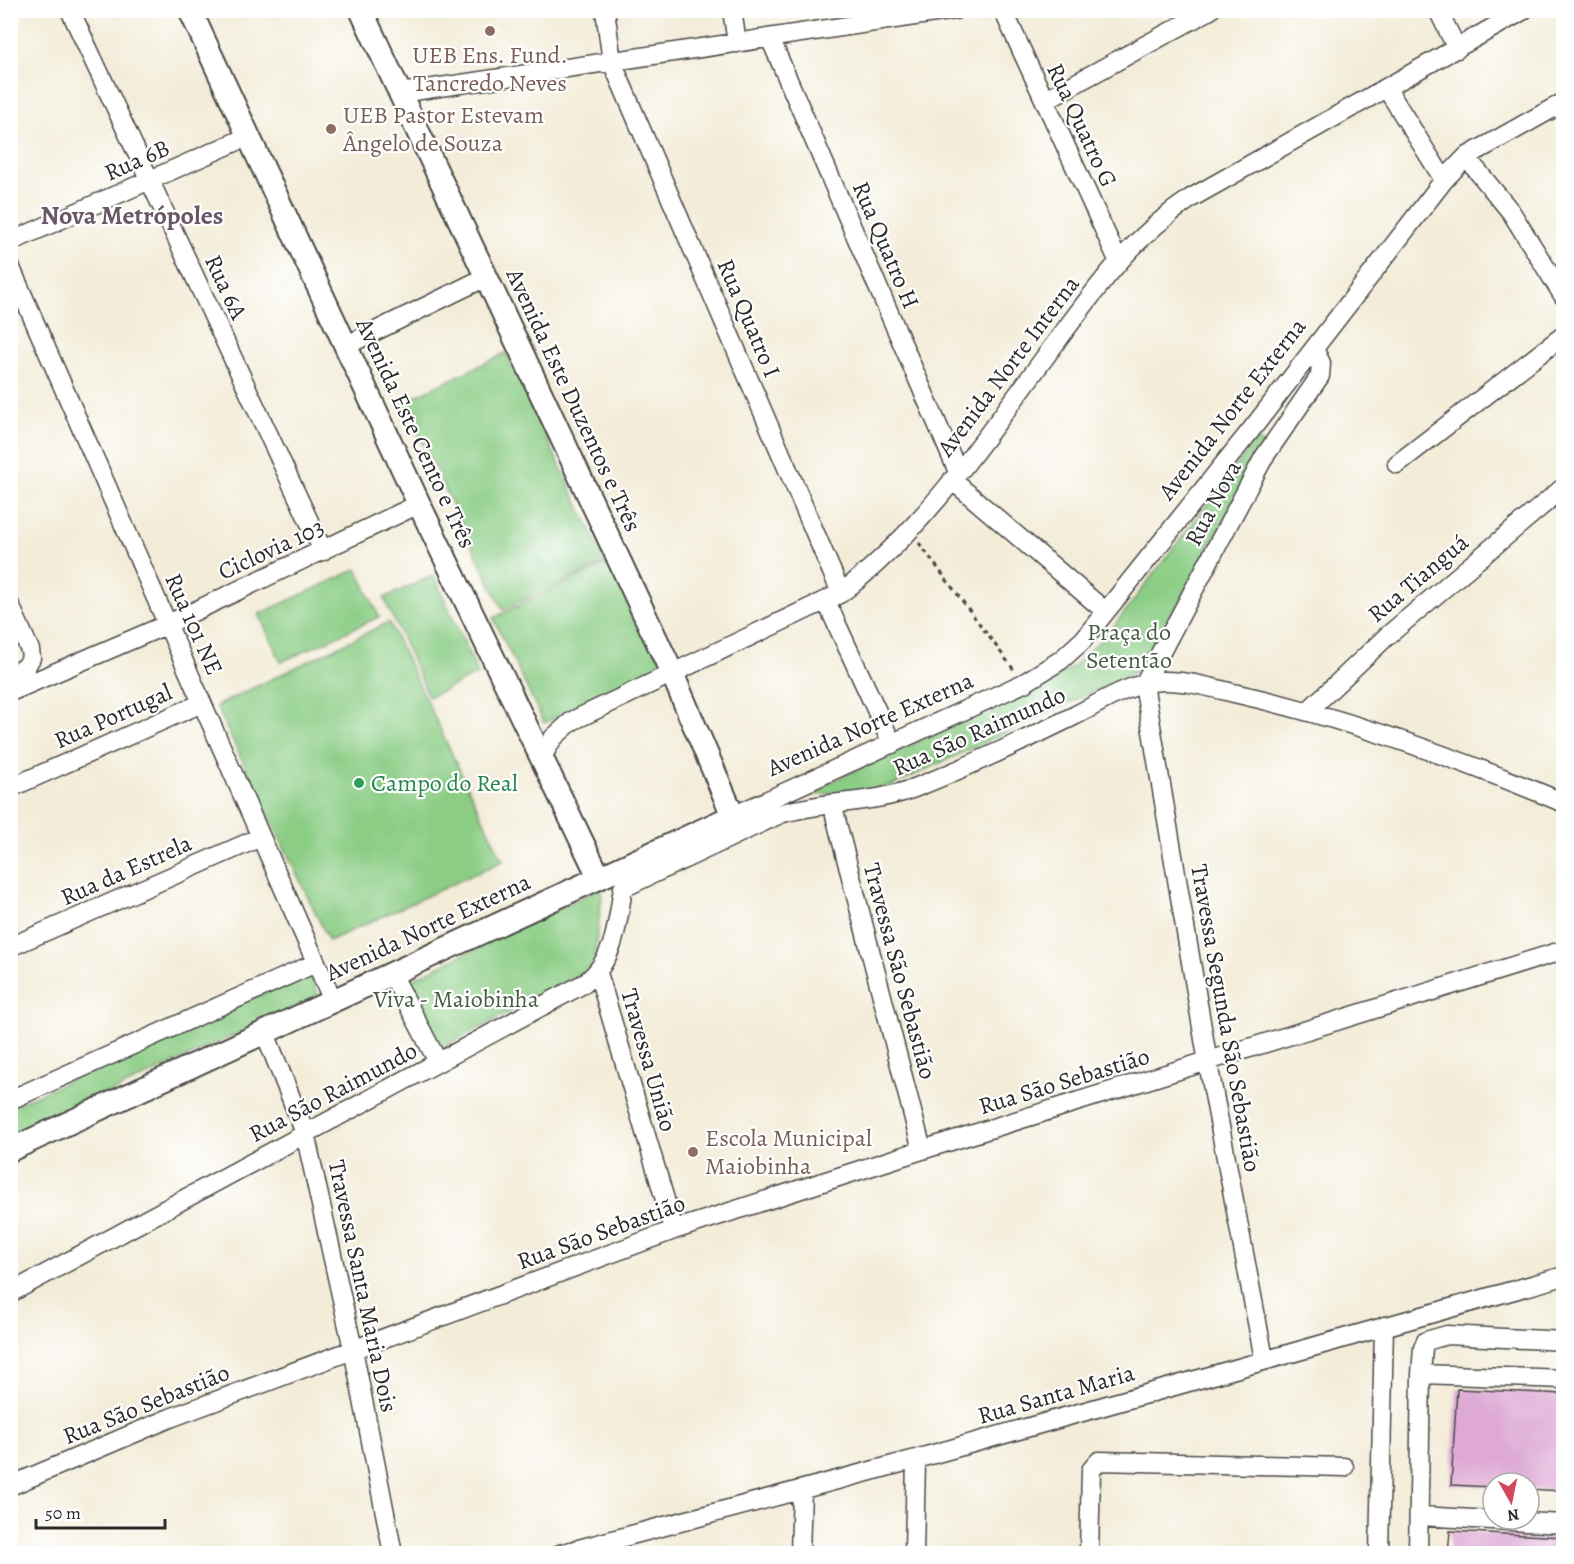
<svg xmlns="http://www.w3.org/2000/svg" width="1574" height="1564" font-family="Alegreya,serif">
  <rect width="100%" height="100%" fill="#fff"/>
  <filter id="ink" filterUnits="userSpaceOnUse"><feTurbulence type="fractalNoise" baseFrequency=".0167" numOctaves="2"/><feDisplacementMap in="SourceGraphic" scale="12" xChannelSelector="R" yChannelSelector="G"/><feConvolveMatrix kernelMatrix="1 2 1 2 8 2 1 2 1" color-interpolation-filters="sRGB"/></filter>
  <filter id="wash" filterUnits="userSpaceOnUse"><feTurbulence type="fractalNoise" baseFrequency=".008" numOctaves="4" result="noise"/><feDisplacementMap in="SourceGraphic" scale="24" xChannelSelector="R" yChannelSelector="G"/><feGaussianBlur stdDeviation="1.35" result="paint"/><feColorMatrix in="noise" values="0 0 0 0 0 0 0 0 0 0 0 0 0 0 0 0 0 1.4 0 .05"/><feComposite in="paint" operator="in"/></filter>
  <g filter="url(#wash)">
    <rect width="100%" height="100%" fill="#f3ecd8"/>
    <!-- green -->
    <path fill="#8bcd85" stroke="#5b7c58" stroke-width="1.5" d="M506,353L606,562L503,610L403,402Z
      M1257,439L1263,444L1149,662L1141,669L893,785L870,791L811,795L809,792L1052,680L1073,667L1113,627Z
      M612,561L663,666L544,723L493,618Z
      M357,569L379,617L281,662L259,614Z
      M434,575L478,674L429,697L384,598Z
      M389,622L503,861L329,941L216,706Z
      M603,887L593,969L439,1049L404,983Z
      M309,973L319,996L11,1139L10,1107Z"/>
    <g id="blocks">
      <!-- building -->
      <path fill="#deaad5" d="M1457,1389L1563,1394L1562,1491L1529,1489V1483H1492V1487L1451,1485Z
        M1450,1531L1561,1537L1563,1541V1554H1448Z"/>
    </g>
  </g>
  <g filter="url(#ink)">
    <use href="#blocks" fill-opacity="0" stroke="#494845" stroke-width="1.5"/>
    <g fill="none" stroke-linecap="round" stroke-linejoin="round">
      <defs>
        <path id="minor" d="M70,10L323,551
          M605,10L612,62L841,593
          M732,10L737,43
          M1003,10L1118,260
          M1438,10L1457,49
          M770,38L958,472
          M1387,89L1444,180
          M400,93L955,10
          M1045,100L1210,10
          M1466,157L1511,212L1564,297
          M10,242L249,136
          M10,266L333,1001
          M345,346L486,277
          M1397,464L1564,335
          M952,480L1105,611
          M826,601L892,744
          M10,605L30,650L31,658L26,667L10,674
          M1144,684L1208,1063L1264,1359
          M1144,684L1264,457L1320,376L1321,363L1314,349
          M10,692L168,624L419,504
          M1308,711L1386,637L1564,487
          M542,757L553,738L572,721L841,593C930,525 993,426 1060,337C1102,281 1132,238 1191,198L1524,10
          M10,788L202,703
          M832,804L922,1150
          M733,816L1024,683L1061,660L1083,640L1255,425L1444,180L1466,157L1564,102
          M10,947L261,837
          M598,973L674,1230
          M392,974L438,1062
          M265,1033L305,1133L353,1349L393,1554
          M10,1100L316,963
          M10,1293L585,983C616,959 617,924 623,888L780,814C825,800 873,805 917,787C970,766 1023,741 1074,716C1102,702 1129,683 1162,681C1191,680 1222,691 1251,697C1358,722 1462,760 1564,803
          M1421,1374L1564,1379
          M10,1486L170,1418L674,1230L922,1150L1564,950
          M1419,1516L1564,1524
          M560,1554L916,1459L1564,1276
          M800,1554L802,1490
          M914,1554L916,1459
          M1089,1554L1091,1470L1099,1461L1344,1467
          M1379,1554L1384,1326
          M1418,1554L1421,1374L1423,1348L1426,1341L1447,1335L1564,1341"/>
        <path id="major" d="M190,10L419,504L599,877
          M10,1150L733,816L672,673L361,10"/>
      </defs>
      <!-- minor casing -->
      <use href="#minor" stroke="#494845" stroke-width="21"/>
      <!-- major casing -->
      <use href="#major" stroke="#494845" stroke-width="26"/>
      <!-- path -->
      <path stroke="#494845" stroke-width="3" stroke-dasharray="4.5 4.5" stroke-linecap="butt" d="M919,543L1014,670"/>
      <!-- minor -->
      <use href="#minor" stroke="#fff" stroke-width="18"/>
      <!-- major -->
      <use href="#major" stroke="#fff" stroke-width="22"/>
    </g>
  </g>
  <!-- markers -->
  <g fill="#8d6e63" stroke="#fff" stroke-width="2">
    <circle cx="490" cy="31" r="6"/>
    <circle cx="331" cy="129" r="6"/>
    <circle cx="693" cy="1152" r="6"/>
  </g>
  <circle fill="#2e9e5b" stroke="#fff" stroke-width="2" cx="359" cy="783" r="6"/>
  <g text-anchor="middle" stroke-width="4.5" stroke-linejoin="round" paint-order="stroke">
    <!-- education labels -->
    <g font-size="24" fill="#785e54" stroke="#fff" text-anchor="start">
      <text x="490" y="63" text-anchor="middle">UEB Ens. Fund.<tspan x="490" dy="28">Tancredo Neves</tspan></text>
      <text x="343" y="123">UEB Pastor Estevam<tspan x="343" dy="28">Ângelo de Souza</tspan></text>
      <text x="705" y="1146">Escola Municipal<tspan x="705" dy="28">Maiobinha</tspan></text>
    </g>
    <!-- street labels -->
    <g font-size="24" fill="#2b2b2b" stroke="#fff">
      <text transform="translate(1082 125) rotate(65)" y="8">Rua Quatro G</text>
      <text transform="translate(137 160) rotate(-24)" y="8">Rua 6B</text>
      <text transform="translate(886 245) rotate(67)" y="8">Rua Quatro H</text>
      <text transform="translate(226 287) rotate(65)" y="8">Rua 6A</text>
      <text transform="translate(749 318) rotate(67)" y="8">Rua Quatro I</text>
      <text transform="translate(1008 366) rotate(-53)" y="8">Avenida Norte Interna</text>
      <text transform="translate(574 400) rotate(65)" y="8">Avenida Este Duzentos e Três</text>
      <text transform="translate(1232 409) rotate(-52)" y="8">Avenida Norte Externa</text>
      <text transform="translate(416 433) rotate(65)" y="8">Avenida Este Cento e Três</text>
      <text transform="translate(1213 503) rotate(-62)" y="8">Rua Nova</text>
      <text transform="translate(271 549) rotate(-25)" y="8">Ciclovia 103</text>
      <text transform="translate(1418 578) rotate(-40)" y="8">Rua Tianguá</text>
      <text transform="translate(194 624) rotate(66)" y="8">Rua 101 NE</text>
      <text transform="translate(113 716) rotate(-24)" y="8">Rua Portugal</text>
      <text transform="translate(870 724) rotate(-24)" y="8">Avenida Norte Externa</text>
      <text transform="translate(979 731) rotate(-24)" y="8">Rua São Raimundo</text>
      <text transform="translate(126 870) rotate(-24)" y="8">Rua da Estrela</text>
      <text transform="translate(428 927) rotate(-25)" y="8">Avenida Norte Externa</text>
      <text transform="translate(900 971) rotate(75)" y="8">Travessa São Sebastião</text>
      <text transform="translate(1226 1018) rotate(80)" y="8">Travessa Segunda São Sebastião</text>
      <text transform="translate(649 1060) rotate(74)" y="8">Travessa União</text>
      <text transform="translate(1064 1081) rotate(-17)" y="8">Rua São Sebastião</text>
      <text transform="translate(333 1092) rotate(-28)" y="8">Rua São Raimundo</text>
      <text transform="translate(601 1232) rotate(-20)" y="8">Rua São Sebastião</text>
      <text transform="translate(363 1286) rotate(78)" y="8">Travessa Santa Maria Dois</text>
      <text transform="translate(1056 1394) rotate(-16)" y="8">Rua Santa Maria</text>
      <text transform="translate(146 1404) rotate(-22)" y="8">Rua São Sebastião</text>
    </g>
    <!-- park labels -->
    <g font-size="24" fill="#485c46" stroke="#fff">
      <text x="1129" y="640">Praça do<tspan x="1129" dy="28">Setentão</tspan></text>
      <text x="456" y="1007">Viva - Maiobinha</text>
    </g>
    <!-- leisure labels -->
    <g font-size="24" fill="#27864d" stroke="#fff" text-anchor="start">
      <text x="371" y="791">Campo do Real</text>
    </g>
    <!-- neighbourhood labels -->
    <g font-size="26" font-weight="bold" fill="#6a5766" stroke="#fff">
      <text x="132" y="224">Nova Metrópoles</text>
    </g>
  </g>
  <!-- margin -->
  <rect width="1574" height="1564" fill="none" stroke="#fff" stroke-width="36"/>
  <!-- north arrow -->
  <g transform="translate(1511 1501) rotate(171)"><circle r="28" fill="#ffffff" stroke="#aaaaaa" stroke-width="1.5"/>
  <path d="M0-4.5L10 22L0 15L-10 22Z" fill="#d1495b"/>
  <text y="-9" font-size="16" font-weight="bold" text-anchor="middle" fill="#2b2b2b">N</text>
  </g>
  <!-- scale -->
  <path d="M36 1519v9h129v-9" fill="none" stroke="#2b2b2b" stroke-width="3"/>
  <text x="45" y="1519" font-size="18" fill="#2b2b2b" stroke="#ffffff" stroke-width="4.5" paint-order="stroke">50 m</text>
</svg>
